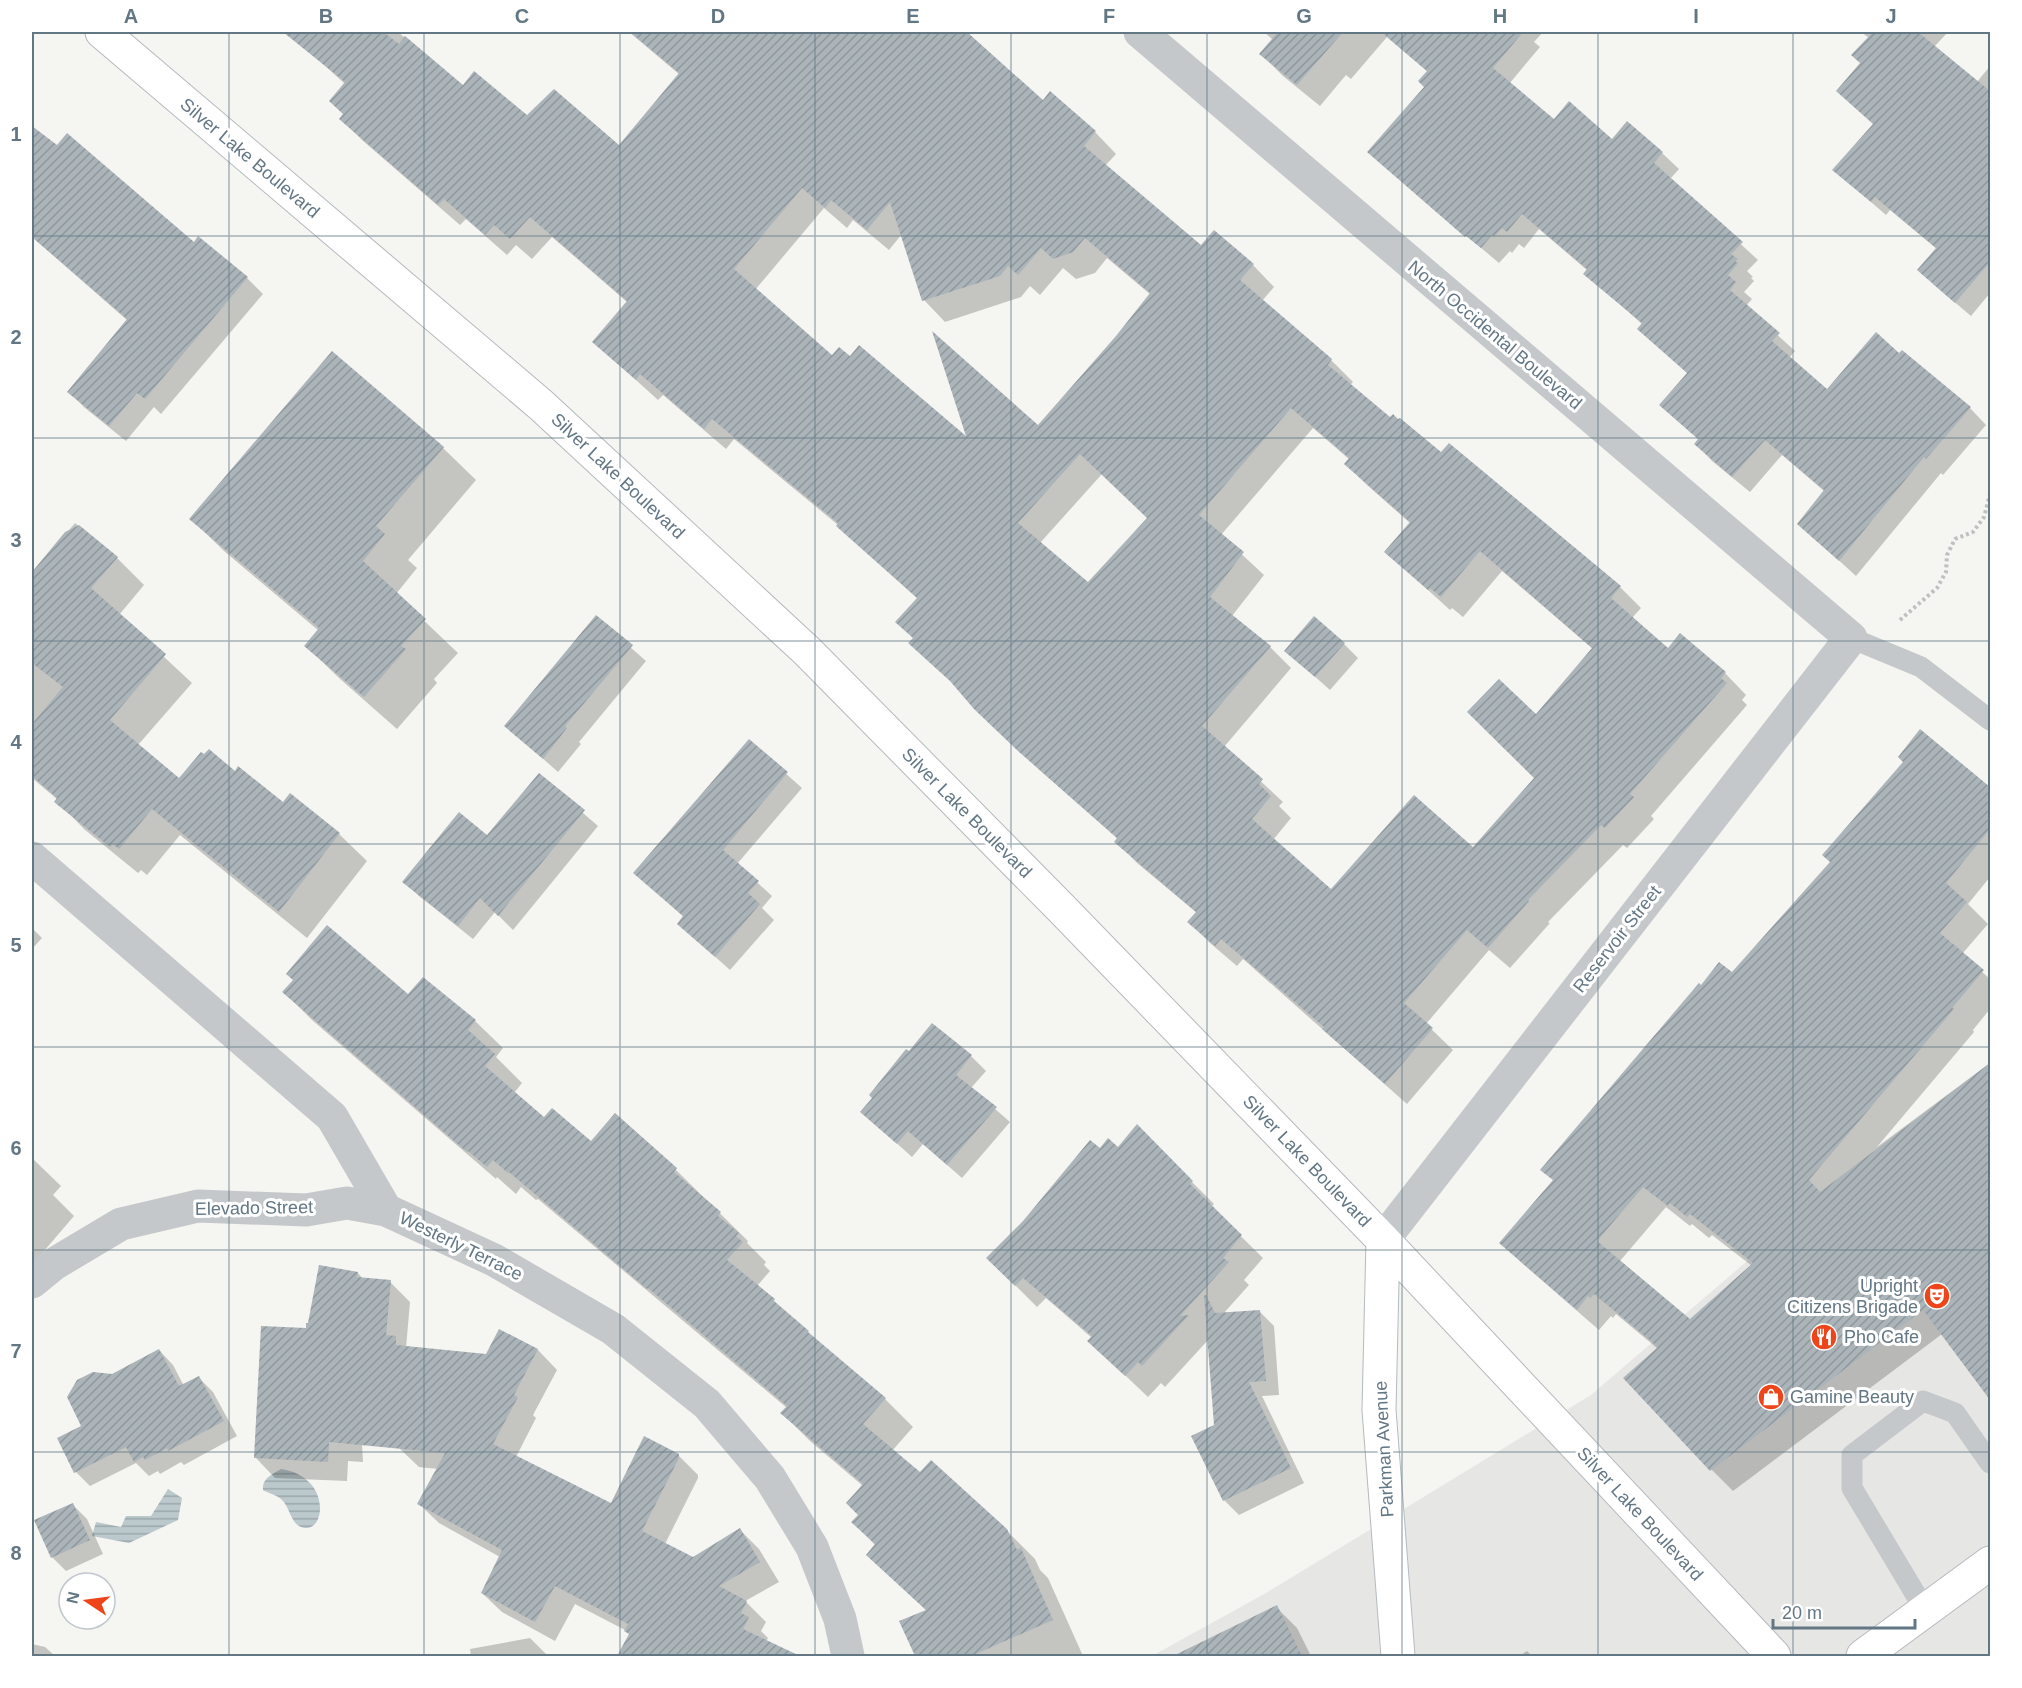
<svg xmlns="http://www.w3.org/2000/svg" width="2022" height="1688" font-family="Helvetica,sans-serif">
  <defs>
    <pattern id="water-rules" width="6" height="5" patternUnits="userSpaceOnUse" patternTransform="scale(1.5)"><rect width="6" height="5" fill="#bbc8cc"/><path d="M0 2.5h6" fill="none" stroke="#9ba7ab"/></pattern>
    <pattern id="building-hatch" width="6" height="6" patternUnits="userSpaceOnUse" patternTransform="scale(1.5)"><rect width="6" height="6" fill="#abb4b9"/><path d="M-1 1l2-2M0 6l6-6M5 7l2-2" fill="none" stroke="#8f979c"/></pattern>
  </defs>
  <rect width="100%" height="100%" fill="#f5f5f1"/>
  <!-- built -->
  <path fill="#e6e7e5" d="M1880,1147L1990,1207V1656H1152L1266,1593L1591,1395Z"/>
  <!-- water -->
  <path fill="url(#water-rules)" d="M281,1469C334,1477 325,1537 301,1527C291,1523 290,1509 283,1501C278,1495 270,1494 263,1490C262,1478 273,1474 281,1469Z
    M168,1489L182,1498L178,1520L129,1543L92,1536L96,1522L121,1527L126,1516H151Z"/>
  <!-- shadow -->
  <path fill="#0003" fill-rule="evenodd" d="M324,32H398L463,87L528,117L619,147L680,75L629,32H965L1043,102L1051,93L1095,132L1116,154L1105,166L1201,247L1253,265L1274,287L1262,301L1331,360L1353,382L1350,385L1391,419L1620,587L1641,608L1632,618L1668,650L1725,673L1746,695L1742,700L1747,705L1651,816L1654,819L1627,848L1623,845L1548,922L1550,923L1510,968L1489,950L1426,1024L1453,1050L1407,1104L1243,959L1237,966L1210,943L1189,922L1197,913L1137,863L1116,841L1118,839L1042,772L998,730L914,639L918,599L838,525L734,439L726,449L663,395L658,400L594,342L627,302L552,237L532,259L516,245L507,255L466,219L460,225L362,140L341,119L345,115L346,85L308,50ZM824,208L847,228L853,220L889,250L902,234L924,300L945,322L1021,297L1030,286L1040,295L1063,268L1076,279L1095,273L1107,258L1151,295L1118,336L1038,427L969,441L832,357L755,290ZM1313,428L1350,460L1346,464L1367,485L1410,523L1386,552L1450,610L1452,608L1463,617L1502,571L1593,649L1536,716V778L1473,849L1331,891L1273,840L1291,818L1279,806L1283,802L1224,747L1291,668L1270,647L1232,616L1264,575L1221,535ZM1102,474L1148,518L1088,584L1040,543Z
    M1264,32H1543L1534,42L1540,47L1509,84L1554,121L1612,141L1627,123L1662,153L1679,169L1670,179L1758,260L1747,271L1753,277L1751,278L1754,281L1744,292L1752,299L1746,306L1795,351L1789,358L1827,391L1900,355L1970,408L1986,425L1943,475L1941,473L1856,576L1799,524L1824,491L1782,455L1750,492L1712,461L1696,444L1699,440L1661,405L1688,374L1643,325L1585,273L1588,271L1539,229L1524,248L1519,244L1512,253L1510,251L1499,263L1386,168L1369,152L1426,88L1428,72L1387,37L1351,79L1346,75L1320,106L1283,76L1261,54L1273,40Z
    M1861,32H1948L1934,47L1977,82L1990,66V293L1971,316L1933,284L1937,249L1890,210L1886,215L1834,170L1874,125L1861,63L1869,38Z
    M32,128L194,244L199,238L247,278L263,294L161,414L154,407L126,441L85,408L69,392L128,321L32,237Z
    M443,448L476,480L408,560L417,568L396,594L458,653L434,679L437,683L397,729L339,678L306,646L319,631L224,551L191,519Z
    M75,523L117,558L144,585L119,615L192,683L138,745L179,781L235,773L283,804L291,795L339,834L367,861L307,938L180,835L147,875L141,870L138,873L84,829L57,801L58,800L32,778V574Z
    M596,617L646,661L579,742L581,744L558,772L506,726Z
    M1344,644L1358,658L1330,690L1286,651Z
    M1920,731L1990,789V877L1968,904L1988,924L1962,954L1990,979V1009L1973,1030L1974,1032L1877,1147L1990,1063V1398L1942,1334L1733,1491L1711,1469L1658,1349L1616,1314L1613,1318L1611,1316L1599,1330L1523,1264L1501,1243L1554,1181L1701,987L1732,974L1832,863L1905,762ZM1666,1207L1690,1226L1692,1224L1709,1238L1712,1235L1752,1266L1690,1321L1620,1261Z
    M749,741L802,788L737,864L772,896L762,908L774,920L730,970L694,938L685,918L635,873Z
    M539,775L598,826L513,930L495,912L473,939L419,896L404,882L488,837Z
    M32,928L42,938L32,949Z
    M284,992L409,996L475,1021L503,1048L496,1057L522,1083L514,1093L544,1119L591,1143L676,1170L748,1241L747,1243L766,1262L764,1265L770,1271L757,1286L821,1345L885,1399L913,1427L892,1451L920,1474L1006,1530L1035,1559L1040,1570L1048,1578L1083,1656H916L901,1622L927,1611L868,1555L876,1546L853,1522L860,1515L863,1486L810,1441L782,1413L787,1408L538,1199L536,1200L521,1187L516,1194L497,1177L496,1179L312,1020Z
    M932,1025L971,1056L986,1071L971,1088L1010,1122L962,1178L923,1144L912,1157L862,1112Z
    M1137,1127L1214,1204L1211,1207L1263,1258L1244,1280L1249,1285L1223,1314L1259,1311L1274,1326L1279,1395L1262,1396L1304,1483L1239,1515L1224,1500L1209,1339L1165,1387L1161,1383L1148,1397L1089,1341L1092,1338L1046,1298L1037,1307L988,1258L1100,1150L1118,1149Z
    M32,1158L61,1186L53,1195L74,1216L32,1265Z
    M358,1273L363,1279L390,1282L410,1302L406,1348L487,1356L500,1331L538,1350L557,1370L533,1415L536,1418L516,1457L612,1505L678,1455L698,1475V1478L665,1544L693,1559L740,1530L759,1549L779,1582L745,1601L766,1622L761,1631L768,1638L764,1646L772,1656H619L630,1635L625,1630L575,1604L555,1641L502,1612L482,1593L500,1557L439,1523L419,1504L438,1469L419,1467L399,1448L361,1426L363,1462L348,1461L347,1481L275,1478L256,1458L307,1329Z
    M159,1350L173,1365L184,1386L199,1378L213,1392L237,1436L184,1465L181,1462L160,1474L158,1471L149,1476L136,1463L90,1486L76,1472L83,1426L113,1375Z
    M73,1505L87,1519L103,1554L66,1571L52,1557Z
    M1276,1607L1297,1628L1311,1656H1184L1224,1638Z
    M530,1638L548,1656H471L470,1649Z
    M32,1644L45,1647L55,1656H32Z
    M1527,1651L1532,1656H1519Z"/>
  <!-- building -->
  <path fill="url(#building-hatch)" fill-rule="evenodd" d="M283,32H383L399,44L405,36L463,85L474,71L527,115L554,89L619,145L679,73L630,32H967L1043,100L1050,91L1096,131L1084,146L1201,245L1214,230L1254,264L1240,280L1332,359L1328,365L1390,417L1393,414L1398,419L1400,418L1441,452L1449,443L1621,586L1611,598L1668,648L1680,633L1726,672L1721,678L1727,683L1630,794L1634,797L1605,828L1601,825L1528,900L1529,901L1488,948L1467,930L1404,1003L1433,1028L1385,1084L1322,1029L1324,1027L1221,939L1215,946L1187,922L1196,912L1114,842L1117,838L1018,751L974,709L950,681L908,643L913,638L895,622L917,598L836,526L838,523L712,419L704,429L640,374L636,380L592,342L627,301L530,217L510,239L494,225L485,235L444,199L438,205L339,119L343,114L329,101L345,82ZM802,188L825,208L831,200L867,230L890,202L922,301L1000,276L1008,266L1018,275L1041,248L1053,259L1073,252L1085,238L1150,293L1116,336L1038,425L932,331L966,436L859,345L850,356L839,347L832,355L734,269ZM1291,408L1349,458L1344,464L1410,522L1384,552L1428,590L1430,588L1441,597L1480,551L1592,648L1536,714L1499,679L1467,712L1534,778L1473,847L1414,795L1331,889L1252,819L1271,796L1259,784L1263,779L1202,726L1271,646L1210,597L1244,552L1199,515ZM1080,454L1147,518L1088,582L1018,523Z
    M1278,32H1343L1297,85L1259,54Z
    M1381,32H1523L1493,68L1554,119L1569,101L1612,139L1627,121L1663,152L1654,163L1743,242L1731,254L1738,259L1735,261L1738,263L1728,275L1736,282L1730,290L1780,333L1772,341L1827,389L1876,332L1899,353L1902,350L1971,407L1926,459L1924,457L1839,561L1797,524L1824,490L1765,440L1732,477L1694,444L1698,439L1659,405L1687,373L1637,329L1642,323L1583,274L1587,269L1522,214L1507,232L1502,228L1494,237L1492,235L1481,248L1466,236L1465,237L1367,152L1424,87L1418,81L1427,71Z
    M1873,32H1918L1990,91V262L1955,303L1917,270L1936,248L1875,197L1871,202L1832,170L1873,124L1836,91L1860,63L1851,55Z
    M32,126L57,145L67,133L194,242L198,236L248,277L145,399L137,393L109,426L67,392L127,319L32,237Z
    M332,351L444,447L376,526L385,534L363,561L426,619L401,646L406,649L364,697L304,646L319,628L189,519Z
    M79,525L118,557L91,588L166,654L110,720L179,778L201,752L204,754L209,749L235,771L238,766L283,802L290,793L340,833L279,912L152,809L119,849L113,844L110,847L54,802L57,798L32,776V724L63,687L32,663V572L65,532Z
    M596,615L633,645L565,726L567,728L543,759L504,726Z
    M1314,616L1345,643L1315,677L1284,651Z
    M1920,729L1990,787V829L1946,883L1967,902L1940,933L1984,970L1952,1008L1954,1009L1809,1180L1820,1192L1990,1063V1400L1923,1310L1710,1471L1623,1378L1658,1347L1594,1294L1590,1298L1588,1296L1577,1310L1499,1243L1553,1180L1540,1170L1699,983L1701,985L1719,962L1732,972L1830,862L1822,855L1903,762L1898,757ZM1643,1187L1668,1206L1670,1203L1687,1217L1690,1214L1753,1263L1690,1319L1597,1241Z
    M749,739L788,772L723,850L759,881L748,893L760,904L715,957L677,924L683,916L633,873Z
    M539,773L585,810L498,916L480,898L458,926L402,882L459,812L487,835Z
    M327,925L408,994L423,977L476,1020L468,1030L495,1054L485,1066L544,1117L552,1108L591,1141L615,1113L677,1168L674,1172L721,1212L718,1216L739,1233L736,1236L743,1242L727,1260L775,1299L774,1301L809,1331L808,1332L886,1398L863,1424L920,1472L931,1460L1007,1529L1017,1550L1021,1548L1053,1620L971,1656H915L899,1621L926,1610L866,1555L875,1544L851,1522L858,1515L846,1503L863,1484L780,1413L787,1406L648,1288L647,1289L509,1172L508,1173L493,1160L487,1167L468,1151L467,1152L282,992L293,980L286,974Z
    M932,1023L972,1055L956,1075L997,1107L947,1165L908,1131L897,1144L860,1112L872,1098L869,1095L906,1049L909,1051Z
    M1137,1124L1193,1181L1190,1184L1242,1235L1223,1258L1229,1262L1180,1316L1189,1315L1142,1366L1138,1362L1125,1376L1087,1341L1092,1336L1023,1278L1015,1286L986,1258L1023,1221L1090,1140L1100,1148L1108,1138L1118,1147Z
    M319,1265L358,1272L357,1277L391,1280L386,1335L396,1336V1345L486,1354L499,1329L538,1349L514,1395L518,1397L493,1444L611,1503L644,1436L679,1454V1458L642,1531L693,1557L740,1528L760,1562L719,1586L747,1601L741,1613L749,1617L743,1629L800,1656H617L629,1634L624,1631L628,1624L555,1586L535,1622L481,1593L502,1550L417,1504L445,1453L329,1442L328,1462L254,1458L261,1326L306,1328V1323H308Z
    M1204,1295H1206L1215,1313L1260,1310L1266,1381L1249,1382L1291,1468L1223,1501L1191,1436L1214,1425Z
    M159,1349L179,1386L199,1376L224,1421L168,1451L167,1448L145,1460L143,1457L134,1462L126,1447L74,1473L57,1438L81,1426L67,1397L77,1380L93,1372L112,1374Z
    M73,1503L90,1540L51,1558L34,1520Z
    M1277,1605L1302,1656H1173Z"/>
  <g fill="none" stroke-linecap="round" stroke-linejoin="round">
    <defs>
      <path id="secondary" d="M102,32L541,405L807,651L1061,908L1383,1240L1774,1656
        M1383,1240L1379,1410L1398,1656"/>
      <path id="primary" d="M1863,1656L1990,1563"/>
    </defs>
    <!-- secondary casing -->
    <use href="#secondary" stroke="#b4babe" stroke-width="35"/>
    <!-- primary casing -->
    <use href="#primary" stroke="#b5babd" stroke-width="35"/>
    <!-- path -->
    <path stroke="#bec0c2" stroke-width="4" stroke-dasharray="3 3" stroke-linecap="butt" d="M1900,620L1937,588L1946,572L1947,555L1955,539L1973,532L1984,517L1990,494"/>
    <!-- lane -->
    <path stroke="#c4c8cb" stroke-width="21" d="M1851,638L1921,667L1990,720
      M1925,1610L1852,1488V1455L1923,1401L1955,1413L1990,1463"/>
    <!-- street -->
    <path stroke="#c4c8cb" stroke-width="33" d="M1140,32L1851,638L1383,1240
      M32,858L332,1117L386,1210L494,1260L613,1329L707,1404L770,1478L812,1547L840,1619L848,1656
      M32,1282L54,1264L121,1224L198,1206L306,1210L347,1203L386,1210"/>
    <!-- secondary -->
    <use href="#secondary" stroke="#fff" stroke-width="33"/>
    <!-- primary -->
    <use href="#primary" stroke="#fff" stroke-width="33"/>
  </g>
  <!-- grid -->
  <path fill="none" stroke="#627684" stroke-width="1.5" stroke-opacity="0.55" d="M229,32V1656M424,32V1656M620,32V1656M815,32V1656M1011,32V1656M1207,32V1656M1402,32V1656M1598,32V1656M1793,32V1656M32,236H1990M32,438H1990M32,641H1990M32,844H1990M32,1047H1990M32,1250H1990M32,1452H1990"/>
  <!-- icons -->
  <defs>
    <symbol id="theatre-disc" viewBox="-11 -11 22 22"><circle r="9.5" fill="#ed441a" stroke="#fff"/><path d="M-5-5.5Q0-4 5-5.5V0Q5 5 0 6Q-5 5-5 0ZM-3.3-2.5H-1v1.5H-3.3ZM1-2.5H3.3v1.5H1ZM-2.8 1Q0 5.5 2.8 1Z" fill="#fff"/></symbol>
    <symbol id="restaurant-disc" viewBox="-11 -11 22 22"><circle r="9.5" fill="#ed441a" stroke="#fff"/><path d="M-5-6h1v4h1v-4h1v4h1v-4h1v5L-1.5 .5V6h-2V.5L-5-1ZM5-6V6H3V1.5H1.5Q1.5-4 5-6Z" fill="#fff"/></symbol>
    <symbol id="shop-disc" viewBox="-11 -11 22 22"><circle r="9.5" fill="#ed441a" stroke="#fff"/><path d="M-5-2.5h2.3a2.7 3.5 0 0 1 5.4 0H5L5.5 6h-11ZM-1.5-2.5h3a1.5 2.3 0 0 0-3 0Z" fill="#fff"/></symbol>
  </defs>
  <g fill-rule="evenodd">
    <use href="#theatre-disc" x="1922" y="1281" width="30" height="30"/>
    <use href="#restaurant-disc" x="1809" y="1322" width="30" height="30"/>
    <use href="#shop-disc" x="1756" y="1382" width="30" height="30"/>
  </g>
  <g text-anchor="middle" stroke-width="6" stroke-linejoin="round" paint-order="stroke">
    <!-- street labels -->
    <g font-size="18" fill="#627684" stroke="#fff">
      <text transform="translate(250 158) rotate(40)" y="6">Silver Lake Boulevard</text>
      <text transform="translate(1495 335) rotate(40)" y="6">North Occidental Boulevard</text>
      <text transform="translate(618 476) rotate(43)" y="6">Silver Lake Boulevard</text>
      <text transform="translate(967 813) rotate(45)" y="6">Silver Lake Boulevard</text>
      <text transform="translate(1617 939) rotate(-52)" y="6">Reservoir Street</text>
      <text transform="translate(1307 1161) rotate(46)" y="6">Silver Lake Boulevard</text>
      <text transform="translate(254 1208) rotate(-1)" y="6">Elevado Street</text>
      <text transform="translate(461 1246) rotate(26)" y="6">Westerly Terrace</text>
      <text transform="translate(1384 1449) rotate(-93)" y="6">Parkman Avenue</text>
      <text transform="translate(1640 1514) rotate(47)" y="6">Silver Lake Boulevard</text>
    </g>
    <!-- poi labels -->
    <g font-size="18" fill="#627684" stroke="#fff" text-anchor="start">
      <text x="1918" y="1292" text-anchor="end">Upright<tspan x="1918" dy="21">Citizens Brigade</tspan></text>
      <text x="1844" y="1343">Pho Cafe</text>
      <text x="1790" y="1403">Gamine Beauty</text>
    </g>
  </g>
  <!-- border -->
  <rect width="2022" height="1688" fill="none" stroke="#ffffff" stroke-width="66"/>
  <!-- north arrow -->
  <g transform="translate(87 1601) rotate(283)"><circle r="28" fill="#ffffff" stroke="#c0c8ce" stroke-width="1.5"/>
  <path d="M0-4.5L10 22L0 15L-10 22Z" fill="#ed441a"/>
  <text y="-9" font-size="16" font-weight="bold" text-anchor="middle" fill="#627684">N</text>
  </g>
  <!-- scale -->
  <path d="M1773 1619v9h142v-9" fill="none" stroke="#627684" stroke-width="3"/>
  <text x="1782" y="1619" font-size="18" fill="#627684" stroke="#ffffff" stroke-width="4.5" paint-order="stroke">20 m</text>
  <rect x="33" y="33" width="1956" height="1622" fill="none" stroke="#627684" stroke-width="2"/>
  <g font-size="20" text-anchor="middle" font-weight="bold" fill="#627684">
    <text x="131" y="23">A</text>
    <text x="326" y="23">B</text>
    <text x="522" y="23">C</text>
    <text x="718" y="23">D</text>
    <text x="913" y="23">E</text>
    <text x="1109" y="23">F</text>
    <text x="1304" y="23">G</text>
    <text x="1500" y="23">H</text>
    <text x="1696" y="23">I</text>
    <text x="1891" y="23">J</text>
    <text x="16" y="141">1</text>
    <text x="16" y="344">2</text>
    <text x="16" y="547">3</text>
    <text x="16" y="749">4</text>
    <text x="16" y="952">5</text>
    <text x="16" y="1155">6</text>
    <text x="16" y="1358">7</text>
    <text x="16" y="1560">8</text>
  </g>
</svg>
